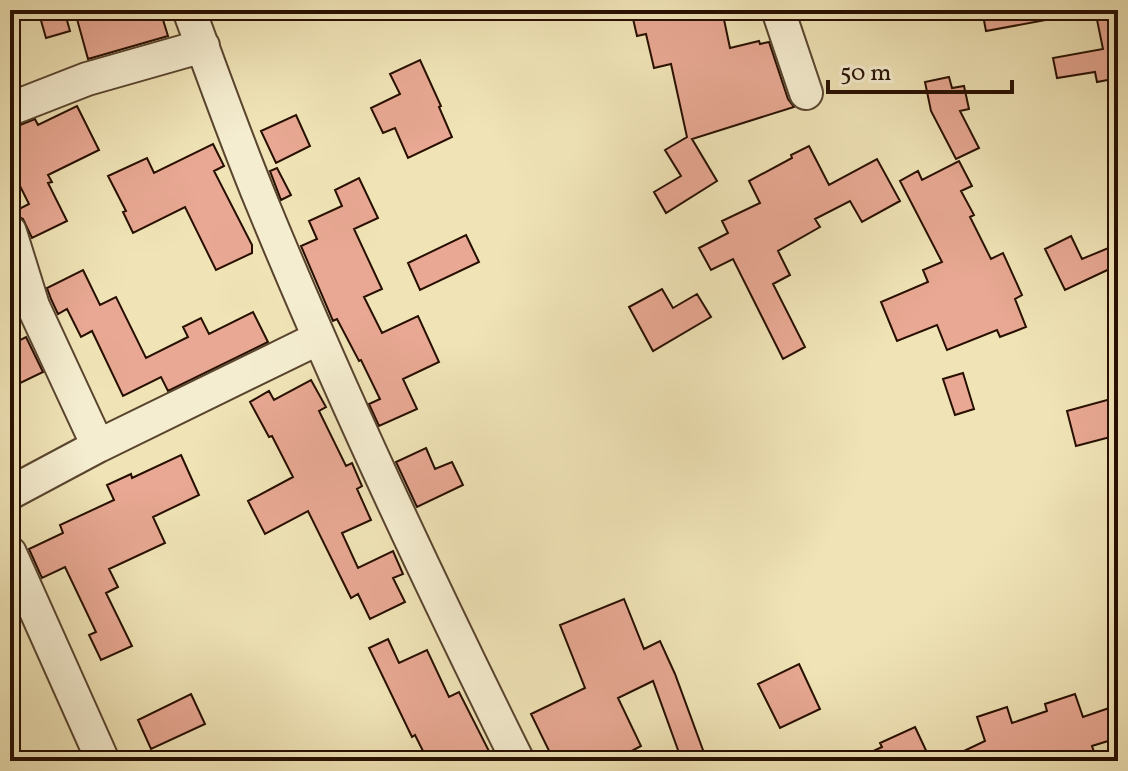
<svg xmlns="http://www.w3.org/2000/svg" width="1128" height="771" font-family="Vollkorn,serif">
  <rect width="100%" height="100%" fill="#f0e4b7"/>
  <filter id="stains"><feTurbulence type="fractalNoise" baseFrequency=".0025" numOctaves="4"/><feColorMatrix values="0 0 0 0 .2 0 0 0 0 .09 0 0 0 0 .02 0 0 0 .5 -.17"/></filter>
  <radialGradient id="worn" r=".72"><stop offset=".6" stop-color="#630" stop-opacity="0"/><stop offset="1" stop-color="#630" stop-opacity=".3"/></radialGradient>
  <!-- building -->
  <path fill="#e8a893" stroke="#270f00" stroke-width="2" d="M38,10H64L70,31L46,38Z
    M109,10H160L168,36L88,59L77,19Z
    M631,10H722L730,48L759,41L760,44L769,42L788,99L794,107L692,139L717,181L666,213L654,192L681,176L665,150L687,137L671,64L654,68L646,34L637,36Z
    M982,10H1045L1046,20L986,31Z
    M1095,10H1114L1118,32V78L1097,82L1095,72L1057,78L1053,58L1103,49Z
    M420,60L441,106L439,107L452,137L408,158L395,128L383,133L371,108L400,94L390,74Z
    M949,77L952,88L964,86L969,109L960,111L979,148L956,159L931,111L925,82Z
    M77,106L99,150L48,175L52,182L48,183L67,221L32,238L23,219L11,213L29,204L10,166V129L35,119L38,125Z
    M296,115L310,146L276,163L261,131Z
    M213,144L224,166L214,171L252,245V253L216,270L185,207L133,233L123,212L126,211L108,176L147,158L154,173Z
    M809,146L829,185L877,159L900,201L862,222L850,201L815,219L820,227L778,251L790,275L773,284L805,347L783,359L733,259L711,270L699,248L728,233L722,221L760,203L749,181L792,158L791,155Z
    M959,161L972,186L961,191L974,215L970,217L991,259L1003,253L1022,295L1015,299L1026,327L1000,337L997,330L947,350L937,325L897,341L881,302L928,282L923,270L942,262L900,181L918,171L922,180Z
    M277,168L291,195L281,200L270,171Z
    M359,178L378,218L354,229L382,289L364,297L382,333L418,316L439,362L403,379L417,409L379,426L369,404L380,399L361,360L359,361L337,319L333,321L301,246L317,239L309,221L342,206L335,190Z
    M466,235L479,262L420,290L408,263Z
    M1071,236L1082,259L1118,244V265L1065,290L1045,249Z
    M83,270L100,305L116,297L146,358L188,337L183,327L201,318L209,334L253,312L268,342L168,391L161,377L123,396L92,331L81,337L67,309L58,314L51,299L47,288Z
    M662,289L673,308L697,294L711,317L653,351L629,307Z
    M26,337L43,372L10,388V345Z
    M963,373L974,409L955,415L943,379Z
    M311,380L326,407L319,411L346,466L352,463L362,486L357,489L371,520L342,533L358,568L393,551L403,574L393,578L405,602L370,619L358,594L351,598L308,511L265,534L248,501L293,477L272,436L269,437L250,402L269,391L274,400Z
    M1118,397V435L1076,446L1067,411Z
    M426,448L435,469L452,462L463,485L417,507L396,462Z
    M181,455L199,495L153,517L165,543L109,569L118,587L106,593L132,646L101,660L89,635L96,632L65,567L42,578L29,549L63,533L60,525L114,500L107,485L131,474L132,478Z
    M624,599L644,649L660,641L675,674L707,761H682L653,681L618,698L641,746L626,754L629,761H554L531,714L585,688L560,625Z
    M388,639L399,663L427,650L449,697L459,692L494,761H428L415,735L412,737L369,648Z
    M799,664L820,709L780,728L758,684Z
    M191,694L205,724L151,749L138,720Z
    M1075,694L1083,717L1118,705V738L1092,746L1097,761H943L985,741L977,717L1007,707L1012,723L1047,711L1045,704Z
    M915,727L931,761H852L882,747L880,743Z"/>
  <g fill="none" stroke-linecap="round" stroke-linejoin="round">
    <defs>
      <path id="minor" d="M189,10C213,75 236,140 262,203C340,393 427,578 518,761
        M778,10L806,93
        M10,109L87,79L203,46
        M10,232L33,306L98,446
        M10,493L98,446L319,338
        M10,553L103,761"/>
    </defs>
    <!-- minor casing -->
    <use href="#minor" stroke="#59442e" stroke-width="36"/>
    <!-- minor -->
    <use href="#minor" stroke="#f5edd0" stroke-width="32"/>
  </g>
  <!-- margin -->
  <rect width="1128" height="771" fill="none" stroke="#f0e4b7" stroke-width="40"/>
  <rect x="12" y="12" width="1104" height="747" fill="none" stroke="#270f00" stroke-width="4"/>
  <rect x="20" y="20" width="1088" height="731" fill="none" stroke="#270f00" stroke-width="2"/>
  <!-- scale -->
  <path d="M828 80v12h184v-12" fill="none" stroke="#270f00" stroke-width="4"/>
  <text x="840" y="80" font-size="24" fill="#270f00" stroke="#f5edd0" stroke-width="6" paint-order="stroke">50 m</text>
  <rect width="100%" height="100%" filter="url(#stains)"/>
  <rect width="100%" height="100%" fill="url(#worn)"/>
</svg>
